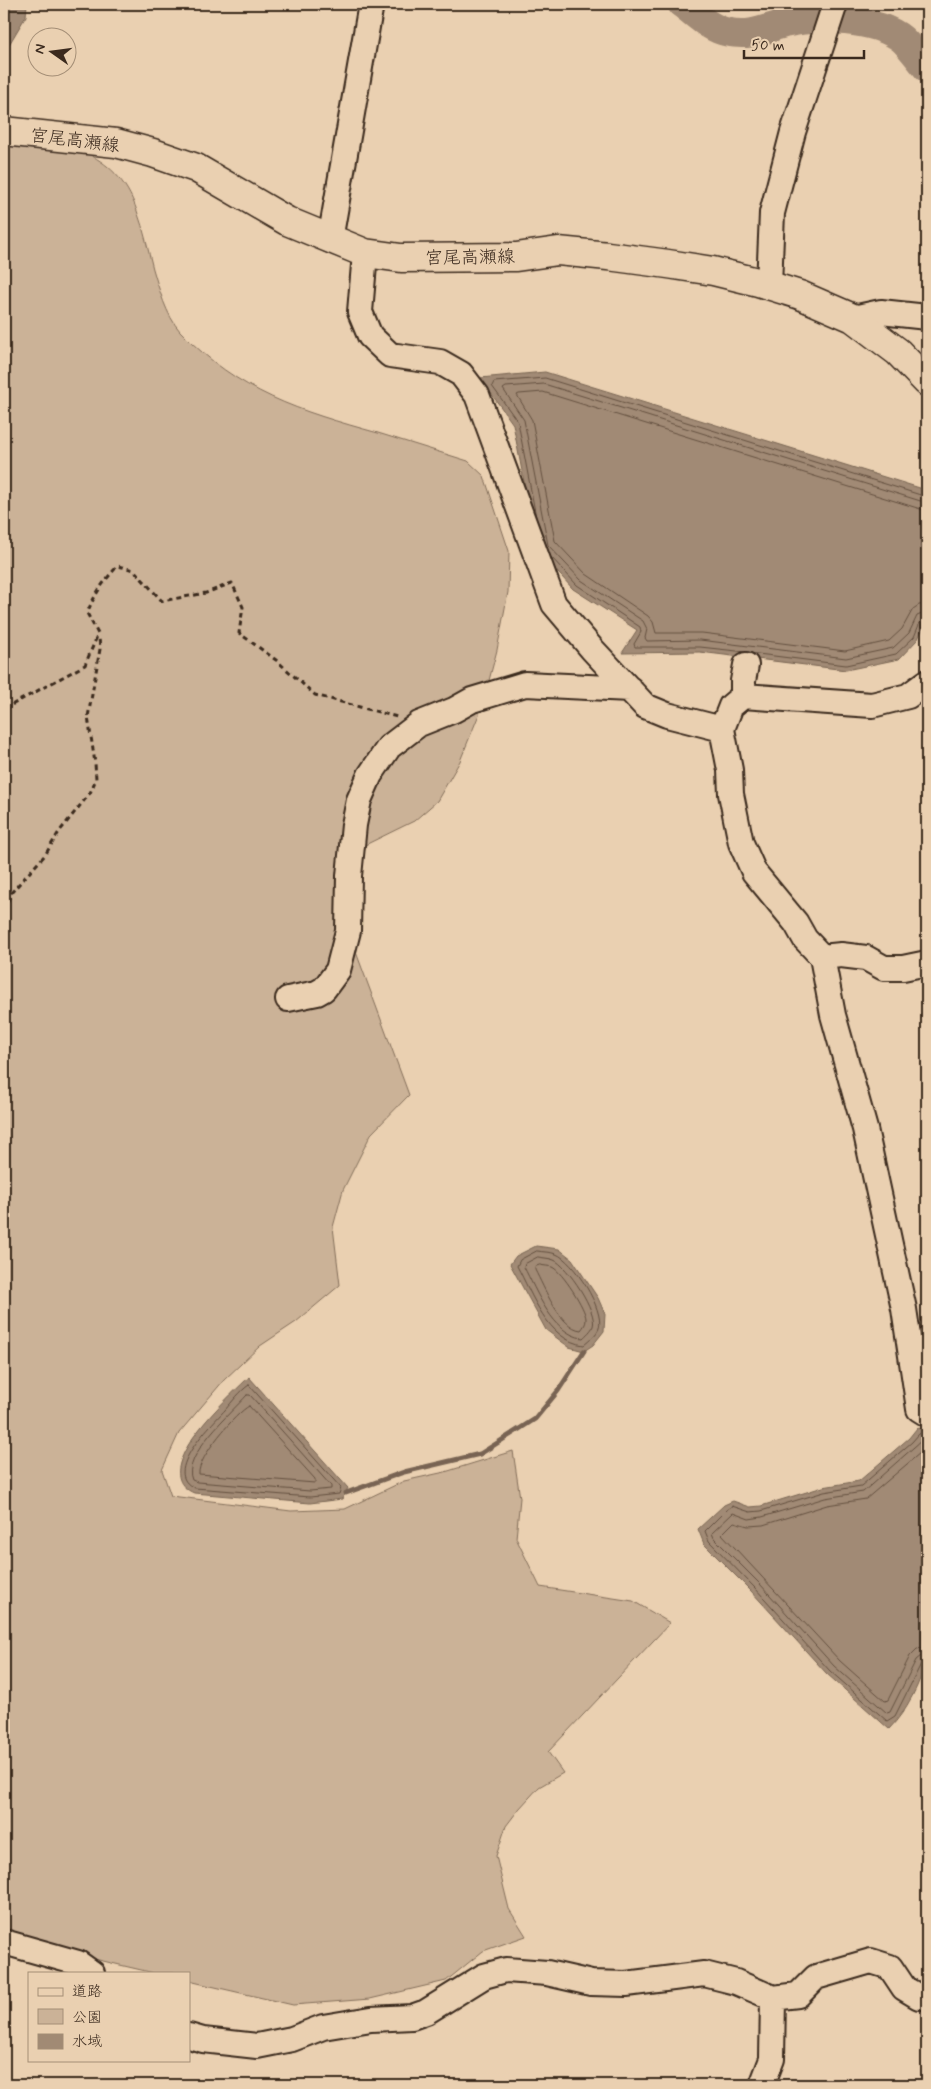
<svg xmlns="http://www.w3.org/2000/svg" width="931" height="2089" font-family="Mynerve,'Klee One',sans-serif">
  <rect width="100%" height="100%" fill="#ead0b1"/>
  <filter id="ink" filterUnits="userSpaceOnUse"><feTurbulence type="fractalNoise" baseFrequency=".02" numOctaves="2"/><feDisplacementMap in="SourceGraphic" scale="10" xChannelSelector="R" yChannelSelector="G"/><feConvolveMatrix kernelMatrix="1 2 1 2 8 2 1 2 1" color-interpolation-filters="sRGB"/></filter>
  <g filter="url(#ink)">
    <!-- green -->
    <path fill="#cbb297" stroke="#836e5a" d="M4,130C60,143 116,148 137,211C144,230 148,250 153,269C159,289 166,315 180,331C239,393 299,411 378,433C408,442 438,452 468,461L484,476L509,551L508,592L497,650L482,707L460,761L437,801L414,821L363,846L343,917L409,1095L371,1134L343,1190L333,1227L340,1285L296,1322L260,1346L224,1380L179,1433L162,1470L171,1496L291,1511L345,1509L404,1481L445,1472L513,1451L520,1498L516,1538L540,1587L633,1601L670,1623L548,1752L563,1773L539,1787L519,1809L506,1826L496,1856L509,1909L526,1936L483,1951L446,1981L370,1999L293,2005L189,1981V1973H154L69,1953L4,1932Z"/>
    <!-- water -->
    <path fill="#a18a74" stroke="#786452" d="M4,4H27L26,16L4,53Z
      M545,372L923,489L927,494V618L918,639L899,659L846,670L700,652L622,653L637,630L573,589L537,550L513,424L480,378Z
      M536,1246L559,1249L572,1259L598,1298L605,1314L604,1331L593,1345L584,1351L569,1347L546,1330L510,1264L516,1256Z
      M249,1377L348,1488L342,1499L310,1503L194,1493C144,1472 230,1396 249,1377Z
      M927,1423V1659C920,1683 907,1711 889,1729L827,1674L751,1591L704,1544L698,1529L724,1505L733,1501L750,1507L761,1506L823,1487L859,1481L909,1438L917,1428L923,1429Z"/>
    <g fill="none" stroke-linecap="round" stroke-linejoin="round">
      <!-- shore -->
      <path stroke="#645040" stroke-width="1" d="M927,503L544,384L506,387L503,389L524,420L548,545L581,580L643,621L647,629L645,638L647,641L700,640L846,658L893,648L909,633L917,616L927,612
        M927,511L543,392L519,394L517,395L532,420L555,541L586,574L648,616L653,622L656,633H702L845,651L889,641L902,629L913,609L919,605L927,604
        M536,517L518,422L492,386L494,382L545,378L927,497
        M551,557L577,585L640,627L641,632L634,644L635,647H700L746,652
        M750,653L846,665L896,654L914,637L921,620L927,618
        M537,1251C543,1252 551,1252 556,1254C573,1260 605,1310 599,1328C597,1334 589,1341 584,1345C548,1341 532,1294 517,1266L520,1260Z
        M538,1257C543,1258 549,1258 554,1260C567,1265 598,1312 593,1326C592,1330 586,1335 583,1338C553,1335 536,1290 524,1267L525,1264Z
        M540,1265C544,1266 549,1266 552,1267C562,1271 586,1309 586,1319C586,1324 584,1326 581,1330C560,1328 544,1287 535,1270V1267Z
        M249,1385L341,1488L339,1494L310,1497L195,1488C160,1474 212,1424 225,1410C232,1402 240,1391 249,1385Z
        M247,1395H250L331,1486V1489L310,1491L197,1482L192,1480C181,1456 232,1412 247,1395Z
        M249,1406L315,1479V1483L199,1474C197,1458 236,1413 249,1406Z
        M927,1431L919,1434L912,1442L861,1486L824,1492L761,1511L750,1512L732,1506L726,1510L705,1531L709,1541L755,1588L830,1671L887,1721L895,1716L921,1664L927,1661
        M927,1439L922,1440L863,1492L825,1498L762,1517L749,1519L733,1513L712,1533L714,1538L760,1584L834,1666L887,1713L890,1712L916,1660L921,1656L927,1655
        M927,1447L866,1499L827,1505L763,1525L748,1526L734,1522L722,1534L840,1661L885,1701L888,1700L910,1656L917,1649L927,1647"/>
      <!-- stream -->
      <path stroke="#786452" stroke-width="5" d="M346,1493L404,1472L480,1454L535,1419L558,1391L584,1351"/>
      <!-- river -->
      <path stroke="#a18a74" stroke-width="29" d="M682,4C696,14 710,29 727,32C752,37 764,29 786,23C817,16 876,18 902,39C911,47 919,59 927,68"/>
      <defs>
        <path id="minor" d="M330,240L371,4
          M365,253L360,312L370,336L390,355L440,362L461,374L477,395L554,604L592,649L645,706L667,715L722,729
          M769,285L772,213L793,132L835,4
          M853,318L881,312L927,317
          M927,682L908,696L872,705L743,696L731,706L722,729L730,770L731,794L741,843L754,872L796,923L805,939L822,957L833,1015L865,1129L904,1309L919,1409L927,1414
          M743,696V681L746,665
          M822,957L841,955L866,958L884,968H903L927,963
          M288,999L317,993L324,989L338,970L348,931L349,876L354,825L359,800L370,775L389,747L419,724L454,710L472,700L525,684L630,689
          M4,1942L78,1963L92,1973
          M189,2036L203,2040L257,2046L292,2039L323,2027L371,2019L412,2017L426,2012L484,1976L506,1970L547,1973L591,1983L626,1984L704,1974L736,1982L773,1998L798,1995L816,1977L871,1961L890,1967L904,1988L919,1997H927
          M762,2085L772,2059L773,1998"/>
        <path id="major" d="M4,131L116,143L153,153L196,168L287,221L365,253L401,258L516,257L558,251L608,256L668,264L713,271L758,282L800,295L853,318L898,352L927,382"/>
      </defs>
      <!-- minor casing -->
      <use href="#minor" stroke="#3b2a1e" stroke-width="28"/>
      <!-- major casing -->
      <use href="#major" stroke="#3b2a1e" stroke-width="31"/>
      <!-- path -->
      <path stroke="#3b2a1e" stroke-width="3" stroke-dasharray="5 4" stroke-linecap="butt" d="M4,709L85,665L98,634L87,613C95,594 104,580 118,566L134,570L162,601L206,593L232,583L243,607L239,633L276,660L315,695L397,717
        M4,910L11,893L45,855L59,832L90,793L96,779L95,763L88,717L100,649L99,637
        M4,1004L5,1008L4,1028"/>
      <!-- minor -->
      <use href="#minor" stroke="#ead0b1" stroke-width="24"/>
      <!-- major -->
      <use href="#major" stroke="#ead0b1" stroke-width="28"/>
    </g>
  </g>
  <g text-anchor="middle" stroke-width="4" stroke-linejoin="round" paint-order="stroke">
    <!-- street labels -->
    <g font-size="18" fill="#3b2a1e" stroke="#ead0b1">
      <text transform="translate(75 140) rotate(7)" y="6">宮尾高瀬線</text>
      <text transform="translate(470 257) rotate(-1)" y="6">宮尾高瀬線</text>
    </g>
  </g>
  <!-- margin -->
  <rect width="931" height="2089" fill="none" stroke="#ead0b1" stroke-width="20"/>
  <rect x="10" y="10" width="911" height="2069" fill="none" stroke="#3b2a1e" stroke-width="2" filter="url(#ink)"/>
  <!-- legend -->
  <rect x="28" y="1972" width="162" height="90" fill="#ead0b1" stroke="#a48e76"/>
  <rect x="38" y="1988" width="25" height="8" fill="#ead0b1" stroke="#a48e76"/>
  <text x="72" y="1996" font-size="15" fill="#3b2a1e">道路</text>
  <rect x="38" y="2009" width="25" height="15" fill="#cbb297" stroke="#a48e76"/>
  <text x="72" y="2022" font-size="15" fill="#3b2a1e">公園</text>
  <rect x="38" y="2034" width="25" height="15" fill="#a18a74" stroke="#a48e76"/>
  <text x="72" y="2046" font-size="15" fill="#3b2a1e">水域</text>
  <!-- north arrow -->
  <g transform="translate(52 52) rotate(284)"><circle r="24" fill="#ead0b1" stroke="#a48e76"/>
  <path d="M0-4L9 19L0 12L-9 19Z" fill="#3b2a1e"/>
  <text y="-8" font-size="14" font-weight="bold" text-anchor="middle" fill="#3b2a1e">N</text>
  </g>
  <!-- scale -->
  <path d="M744 50v8h120v-8" fill="none" stroke="#3b2a1e" stroke-width="2.5"/>
  <text x="751" y="50" font-size="15" fill="#3b2a1e" stroke="#ead0b1" stroke-width="4" paint-order="stroke">50 m</text>
</svg>
